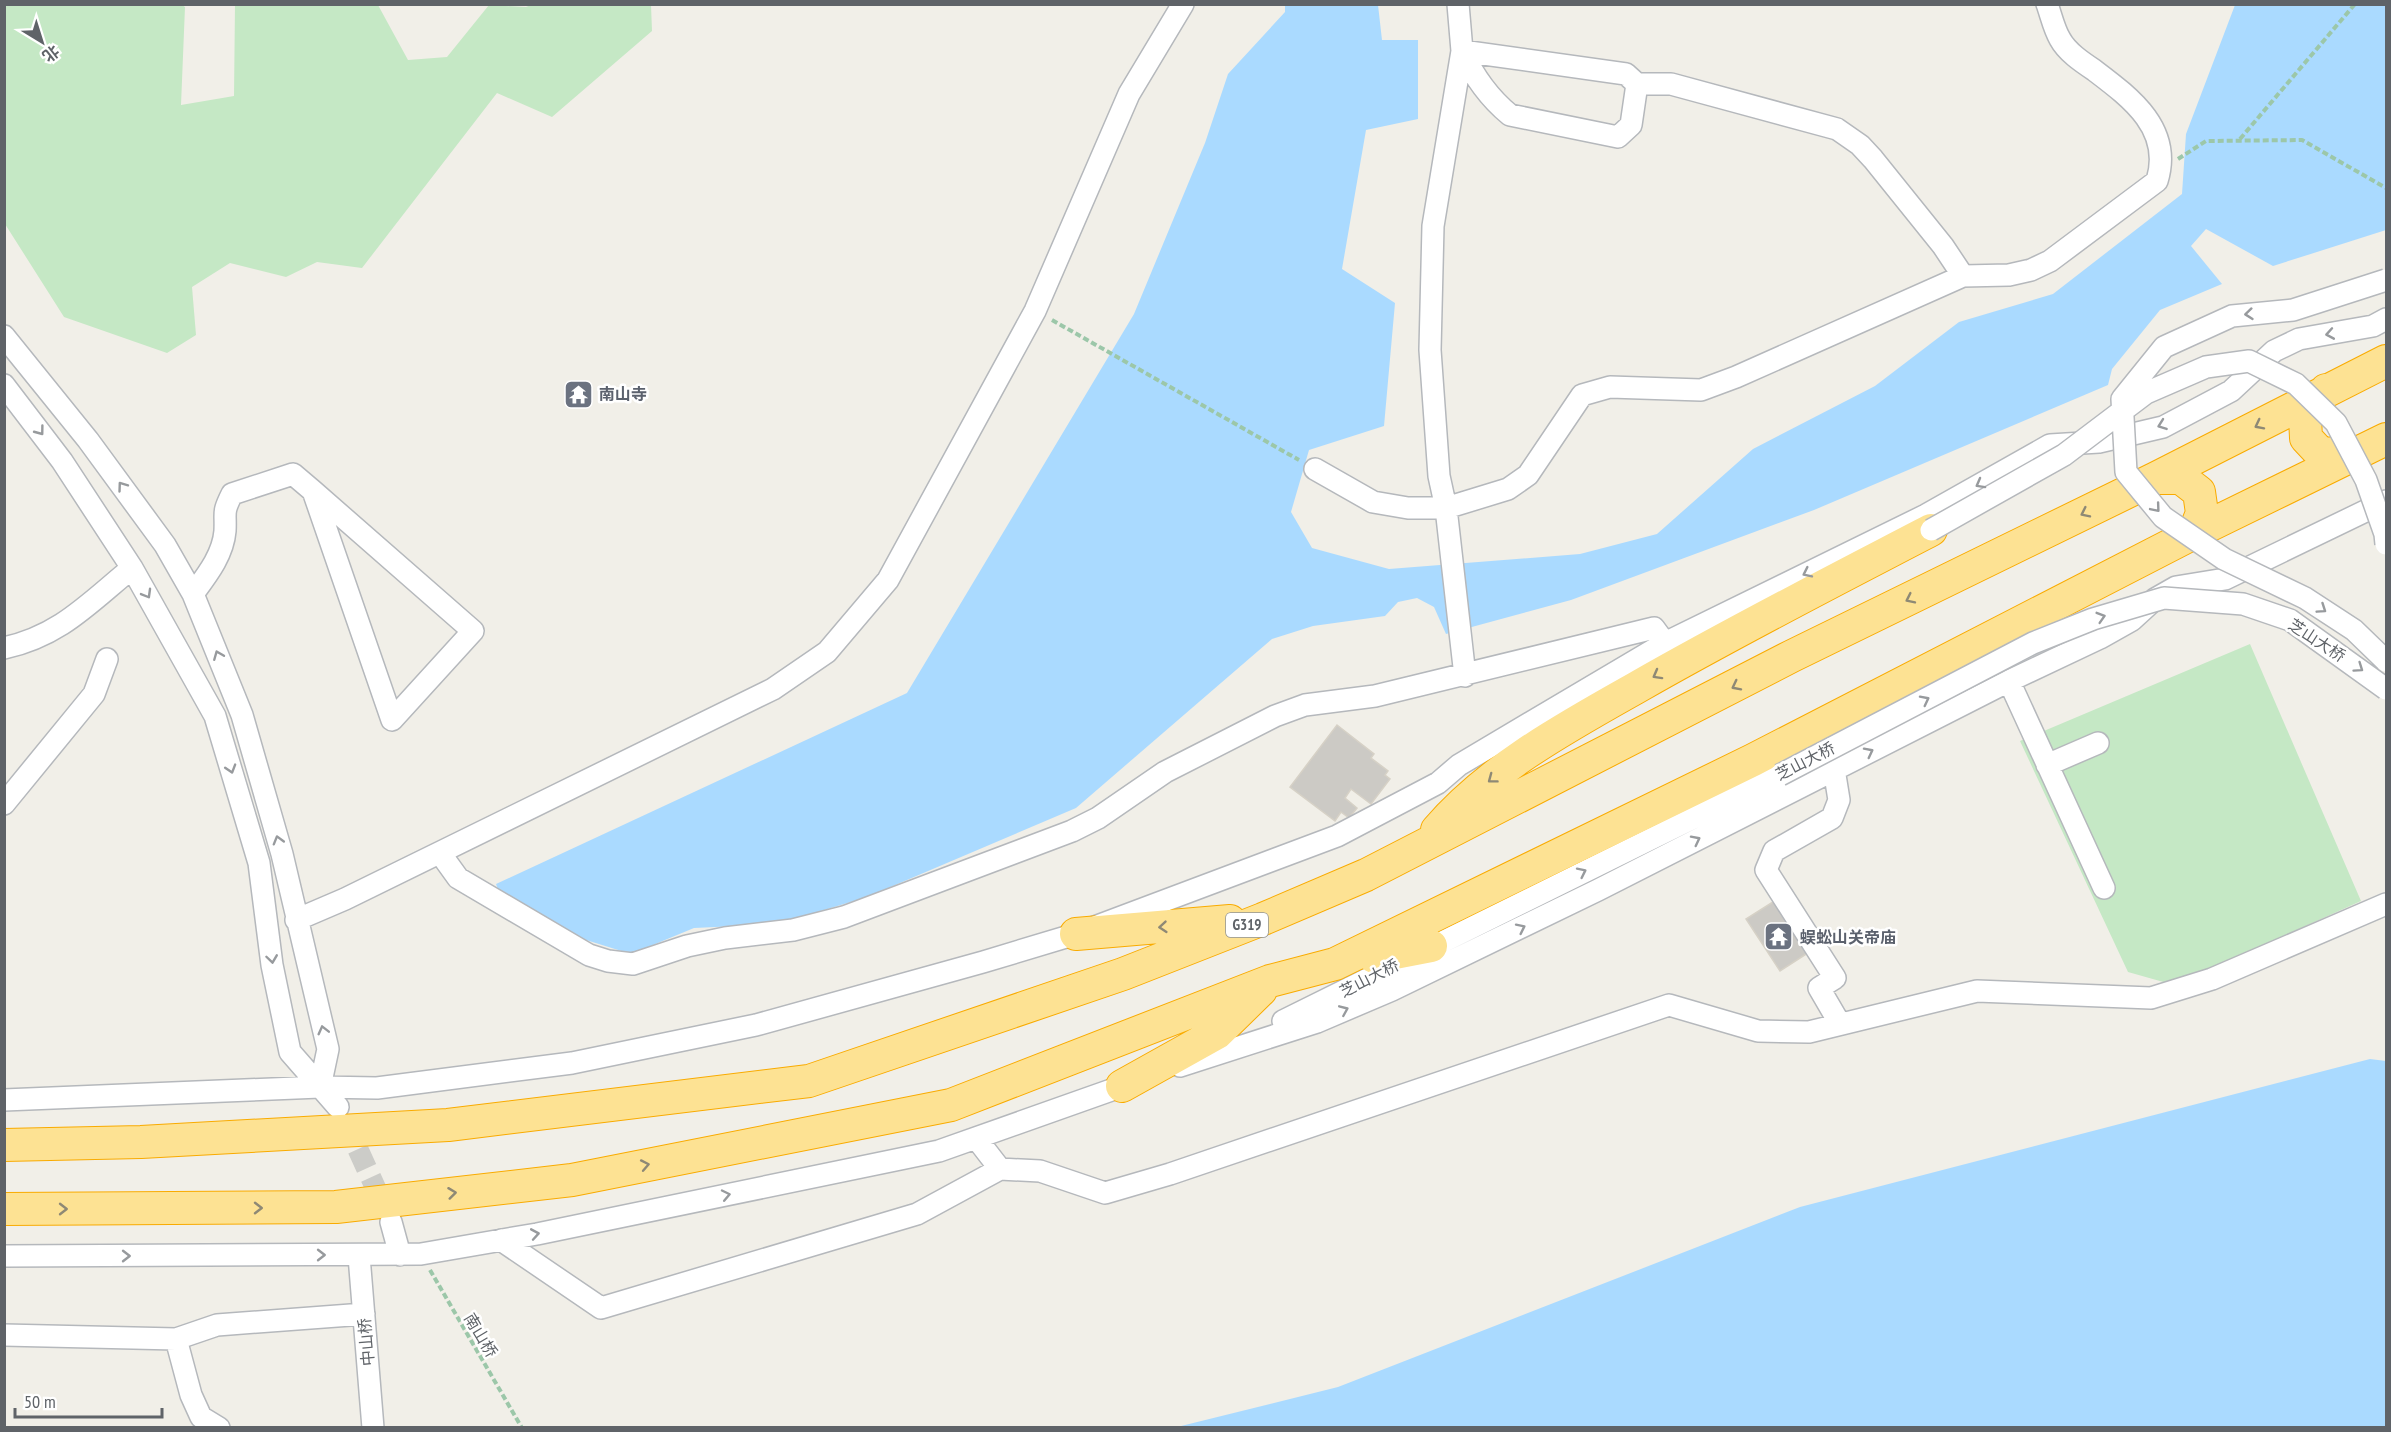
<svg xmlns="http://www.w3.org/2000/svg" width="2391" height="1432" font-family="'PT Sans Narrow','Noto Sans SC',sans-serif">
  <rect width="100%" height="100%" fill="#f1efe8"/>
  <!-- green -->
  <path fill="#c5e8c5" d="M531,5H651L652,31L552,117L497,93L362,268L317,262L286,277L230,263L192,287L196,335L167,353L64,317L5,224V5H182L185,7L181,105L234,96L235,5H378L408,60L447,57L489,5L526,7Z
    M2250,644L2361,901L2174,985L2128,972L2020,741Z"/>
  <!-- water -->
  <path fill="#aadaff" d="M1285,5H1378L1382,40H1418V119L1366,130L1342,269L1395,303L1384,426L1309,450L1291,512L1312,548L1389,569L1580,554L1657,534L1753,449L1875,386L1959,322L2053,294L2182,194L2186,134L2235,5H2386V230L2273,266L2206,229L2191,246L2222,284L2160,310L2112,369L2108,385L1814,510L1571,600L1446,634L1434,607L1417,598L1398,602L1385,616L1313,626L1272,639L1076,808L867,897L778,924L694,928L631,954L554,930L501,897L496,884L907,693L1134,314L1205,143L1228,74L1285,12Z
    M2370,1059L2386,1061V1427H1177L1338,1387L1800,1207Z"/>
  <!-- building -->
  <path fill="#cccac5" stroke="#d6d1c6" stroke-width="1.5" d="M1337,725L1374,754L1371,758L1388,771L1385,775L1390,779L1371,804L1351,789L1345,798L1357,808L1349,818L1341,812L1335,821L1290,787Z
    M1776,900L1814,949L1780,971L1746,919Z"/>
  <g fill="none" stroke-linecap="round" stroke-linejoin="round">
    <!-- minor-tunnel -->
    <path stroke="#ccccc8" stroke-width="21" stroke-dasharray="21 10" stroke-linecap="butt" d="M345,1121L387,1213"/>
    <defs>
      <path id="minor" d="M1458,4L1462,51L1433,226L1430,350L1439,476L1446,508L1465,676
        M1462,51L1626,74L1637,84L1631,125L1618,137L1510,115C1488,97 1474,77 1462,51Z
        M1637,84H1671L1837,129L1860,145L1873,159L1943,246L1963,276
        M4,336L88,440L165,545L193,594L242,715L282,854L328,1049L320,1087
        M4,385L62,461L132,568L215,716L259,863L272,965L290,1052L338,1107
        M1315,469L1373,502L1408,508H1446L1508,489L1528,475L1582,395L1610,387L1701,390L1736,377L1963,276L2009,275L2031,270L2050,261L2157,181C2173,129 2131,98 2094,70C2082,62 2067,52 2060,39C2054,29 2051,15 2047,4
        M193,594C207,575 223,555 225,531C226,511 222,514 232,494L293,474L313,491L473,631L392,720L313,491
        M4,648C60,636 89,603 132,568
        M2009,681L2104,888
        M2047,765L2098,743
        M1834,769L1839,800L1832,818L1774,851L1766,870L1835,978L1819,988L1840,1024
        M4,804L94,694L107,659
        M440,853L458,878L589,955L608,961L633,964L687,946L725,938L793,930L844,917L1072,831L1098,818L1165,772L1275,716L1305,705L1375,696L1654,628L1665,643
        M296,920L345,899L773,689L827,652L888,580L1035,311L1129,94L1183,4
        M1283,1021L1780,775
        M1180,1066L1317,1022L1392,990L1598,890L2009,681L2100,638L2132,620L2155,599L2176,587L2225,579L2386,501
        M4,1100L320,1087L377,1088L572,1063L756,1025L983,962L1076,934L1337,836L1438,783L1459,765L1665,643L1926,515L2050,445L2099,442L2163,427L2231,391L2274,351L2299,339L2373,326L2386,319
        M976,1138L1000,1169
        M391,1222L400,1255
        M501,1240L601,1308L917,1214L1000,1169L1040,1171L1105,1193L1170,1174L1669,1005L1758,1031L1809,1032L1977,991L2151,998L2212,979L2386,904
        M4,1256L421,1254L537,1234L939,1151L1134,1082
        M359,1256L373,1428
        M4,1335L176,1339L217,1325L364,1314
        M176,1339L191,1395L201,1417L219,1428"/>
      <path id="highway" d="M2326,390L2305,417L2306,438L2321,454L2356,452
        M2156,478H2181L2199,492L2202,513L2194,533
        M1437,830C1490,768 1568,726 1639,686C1735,631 1833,581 1931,530
        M1076,934L1230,921
        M1374,957L1431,946
        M1122,1086L1217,1033L1261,990
        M4,1145L141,1142L448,1125L809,1081L1123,974L1263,919L1366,875L1792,656L2156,478L2386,361
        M4,1209L336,1207L572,1180L951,1105L1270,981L1335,964L1753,760L2194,533L2386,439"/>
    </defs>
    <!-- minor casing -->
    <use href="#minor" stroke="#b5b8bc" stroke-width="24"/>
    <!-- highway casing -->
    <use href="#highway" stroke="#f9ab00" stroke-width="34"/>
    <!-- path -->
    <path stroke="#9cc7a9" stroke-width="4" stroke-dasharray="6 3" stroke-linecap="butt" d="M2240,139L2355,4
      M2178,159L2206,141L2302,140L2386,188
      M1052,320L1299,460
      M430,1270L522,1428"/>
    <!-- minor -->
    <use href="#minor" stroke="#fff" stroke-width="21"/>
    <!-- highway -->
    <use href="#highway" stroke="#fde293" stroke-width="32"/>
    <defs>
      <path id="minor-bridge" d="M2386,280L2293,310L2232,316L2164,347L2122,399L2126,472L2163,517L2224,559L2305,598L2354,630L2386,661
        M1931,530L2064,455L2146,393L2206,367L2249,361L2296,384L2336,423L2366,480L2385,534L2386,544
        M1780,775L2033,643L2093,619L2164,598L2243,604L2290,620L2386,689"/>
    </defs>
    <!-- minor-bridge casing -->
    <use href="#minor-bridge" stroke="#b5b8bc" stroke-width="24" stroke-linecap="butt"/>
    <!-- minor-bridge -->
    <use href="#minor-bridge" stroke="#fff" stroke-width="21"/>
  </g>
  <!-- one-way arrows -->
  <defs><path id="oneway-chevron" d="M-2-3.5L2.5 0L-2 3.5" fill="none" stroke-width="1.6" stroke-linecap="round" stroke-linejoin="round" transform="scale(1.5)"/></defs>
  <g stroke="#979a9d">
    <use href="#oneway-chevron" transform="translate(2249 314) rotate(174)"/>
    <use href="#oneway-chevron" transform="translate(2330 334) rotate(170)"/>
    <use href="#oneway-chevron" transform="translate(2162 425) rotate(160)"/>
    <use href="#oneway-chevron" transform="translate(40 431) rotate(53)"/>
    <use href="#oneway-chevron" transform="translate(1980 484) rotate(151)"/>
    <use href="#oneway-chevron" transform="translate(122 486) rotate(-126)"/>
    <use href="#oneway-chevron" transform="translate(2156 508) rotate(50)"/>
    <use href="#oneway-chevron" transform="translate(1807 573) rotate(154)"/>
    <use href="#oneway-chevron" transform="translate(147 594) rotate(60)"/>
    <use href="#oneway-chevron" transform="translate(2322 609) rotate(34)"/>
    <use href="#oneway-chevron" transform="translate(2101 617) rotate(-17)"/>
    <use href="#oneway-chevron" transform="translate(218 655) rotate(-112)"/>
    <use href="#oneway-chevron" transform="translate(2359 668) rotate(35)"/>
    <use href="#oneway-chevron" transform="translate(1925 700) rotate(-27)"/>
    <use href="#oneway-chevron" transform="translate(1869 752) rotate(-27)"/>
    <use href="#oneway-chevron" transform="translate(231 769) rotate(73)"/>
    <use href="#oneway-chevron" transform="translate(278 840) rotate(-106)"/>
    <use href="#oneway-chevron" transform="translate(1696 840) rotate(-27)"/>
    <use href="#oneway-chevron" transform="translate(1582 872) rotate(-26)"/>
    <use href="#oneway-chevron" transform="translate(1521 928) rotate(-26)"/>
    <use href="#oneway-chevron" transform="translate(272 959) rotate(82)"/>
    <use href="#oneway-chevron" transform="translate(1344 1010) rotate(-23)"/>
    <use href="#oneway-chevron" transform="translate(323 1030) rotate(-104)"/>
    <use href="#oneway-chevron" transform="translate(726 1195) rotate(-12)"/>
    <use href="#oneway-chevron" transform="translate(535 1234) rotate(-10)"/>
    <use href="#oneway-chevron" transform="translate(321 1255)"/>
    <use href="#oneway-chevron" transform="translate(126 1256)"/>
  </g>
  <g stroke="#8e8975">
    <use href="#oneway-chevron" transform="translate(2259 425) rotate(153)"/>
    <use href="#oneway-chevron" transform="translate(2085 513) rotate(154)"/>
    <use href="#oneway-chevron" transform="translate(1910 599) rotate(154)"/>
    <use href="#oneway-chevron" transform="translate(1657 675) rotate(151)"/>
    <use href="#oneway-chevron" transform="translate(1736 686) rotate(153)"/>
    <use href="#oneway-chevron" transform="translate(1492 779) rotate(143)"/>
    <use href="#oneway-chevron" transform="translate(1163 927) rotate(175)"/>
    <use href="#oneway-chevron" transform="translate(645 1165) rotate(-11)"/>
    <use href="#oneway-chevron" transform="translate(452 1193) rotate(-7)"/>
    <use href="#oneway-chevron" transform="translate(258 1208)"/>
    <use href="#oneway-chevron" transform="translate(63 1209)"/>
  </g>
  <!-- icons -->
  <defs>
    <symbol id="temple-square" viewBox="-11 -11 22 22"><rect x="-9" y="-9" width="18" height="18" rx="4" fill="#6b7280" stroke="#fff"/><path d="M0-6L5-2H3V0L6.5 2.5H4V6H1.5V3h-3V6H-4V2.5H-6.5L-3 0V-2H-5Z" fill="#fff"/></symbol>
  </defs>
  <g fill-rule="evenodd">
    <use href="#temple-square" x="562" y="378" width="33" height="33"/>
    <use href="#temple-square" x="1762" y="920" width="33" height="33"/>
  </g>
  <g text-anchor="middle" stroke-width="5" stroke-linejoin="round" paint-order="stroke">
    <!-- shield labels -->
    <rect fill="#fff" stroke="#8f9295" stroke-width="1.5" x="1226" y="913" width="42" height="24" rx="4.5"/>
    <g font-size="15" font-weight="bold" fill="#5f6368">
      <text x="1247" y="930">G319</text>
    </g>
    <!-- worship labels -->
    <g font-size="16" font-weight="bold" fill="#5b616d" stroke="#fff" text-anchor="start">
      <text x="599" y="400">南山寺</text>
      <text x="1800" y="943">蜈蚣山关帝庙</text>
    </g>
    <!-- street labels -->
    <g font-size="16" fill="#5f6368" stroke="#fff">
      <text transform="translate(2317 640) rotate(33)" y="6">芝山大桥</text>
      <text transform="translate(1805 761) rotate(-27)" y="6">芝山大桥</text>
      <text transform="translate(1369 978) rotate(-27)" y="6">芝山大桥</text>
      <text transform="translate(481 1335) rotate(59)" y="6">南山桥</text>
      <text transform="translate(366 1342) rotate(-95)" y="6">中山桥</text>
    </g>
  </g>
  <!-- border -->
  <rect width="2391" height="1432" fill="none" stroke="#5f6368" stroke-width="12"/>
  <!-- north arrow -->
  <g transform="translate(42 42) rotate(142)" stroke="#ffffff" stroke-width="4.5" paint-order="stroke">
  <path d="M0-4.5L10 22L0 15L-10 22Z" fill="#5f6368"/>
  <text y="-9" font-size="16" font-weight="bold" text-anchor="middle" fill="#5f6368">北</text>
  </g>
  <!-- scale -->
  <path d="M15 1408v9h147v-9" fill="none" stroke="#5f6368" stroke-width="3"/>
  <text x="24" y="1408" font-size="18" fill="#5f6368" stroke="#ffffff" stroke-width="4.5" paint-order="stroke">50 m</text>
</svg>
